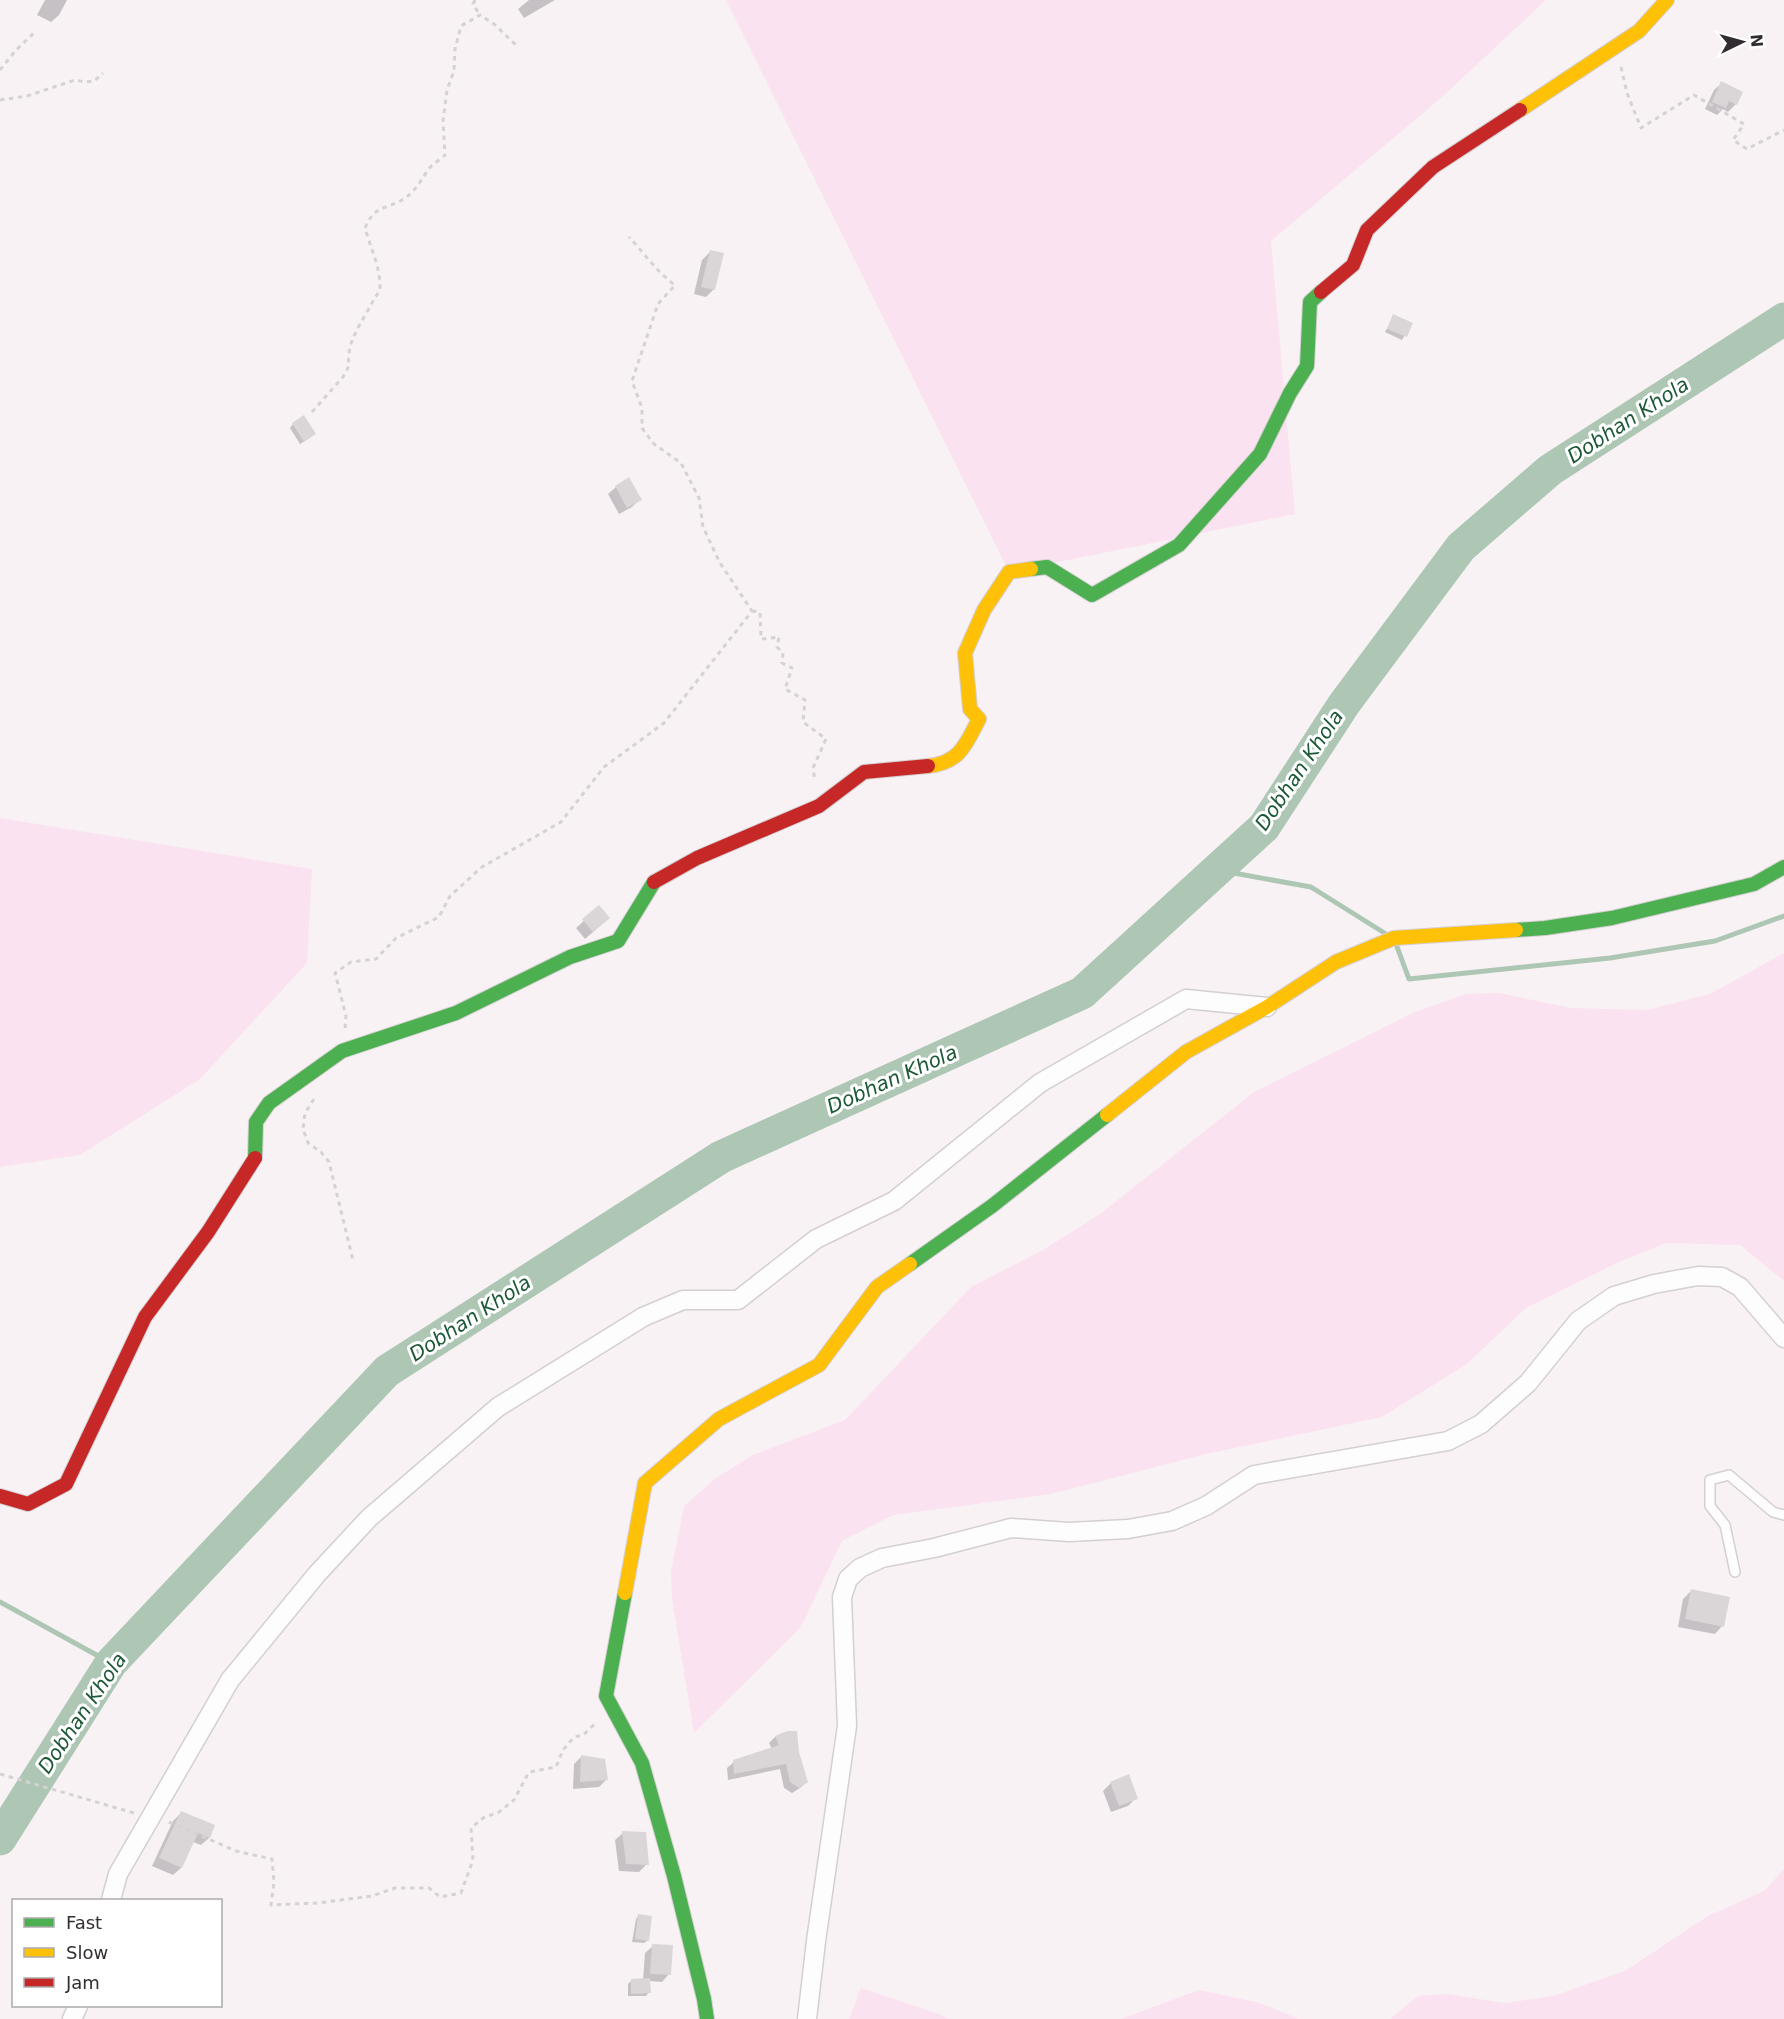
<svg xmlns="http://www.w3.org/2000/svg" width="1784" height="2019" font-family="'DejaVu Sans',sans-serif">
  <rect width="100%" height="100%" fill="#f8f2f5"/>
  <!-- green -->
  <path fill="#fbe2f0" d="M726,0H1546L1441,98L1271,241L1295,514L1009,572Z
    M0,818L312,869L307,963L200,1079L80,1155L0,1167Z
    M1784,953V1281L1740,1245L1666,1243L1619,1262L1526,1308L1467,1364L1382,1417L1206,1454L1051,1494L893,1515L842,1541L801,1627L694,1733L672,1599L671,1572L684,1506L716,1478L753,1455L845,1420L971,1287L1043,1250L1100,1214L1254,1092L1415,1012L1466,994L1499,993L1571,1008L1647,1010L1710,994Z
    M1784,1869V2019H1390L1418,1996L1446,1994L1505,2003L1553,1996L1625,1971L1708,1916L1764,1891Z
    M861,1988L939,2014L948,2019H849Z
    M1199,1990L1260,2003L1299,2019H1121Z"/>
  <!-- shadow -->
  <path fill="#0003" d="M45,0H67L59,15L51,22L37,15Z
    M529,0H555L524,18L518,9Z
    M1722,83L1741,92L1736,104L1728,112L1723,109L1717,115L1705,109L1714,90Z
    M710,252L714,289L706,297L694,294L702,260Z
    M1394,316L1411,324L1402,340L1385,332Z
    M293,424L311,437L300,444L290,428Z
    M616,487L640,499L632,507L619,514L608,494Z
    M599,907L601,925L585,939L576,928Z
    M1691,1591L1722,1626L1715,1634L1678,1627L1683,1599Z
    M787,1733L798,1752L807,1782L800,1788L792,1793L784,1788L780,1769L728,1780L727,1768L734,1762L772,1749L769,1743L775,1737Z
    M582,1756L607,1779L599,1787L573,1789L574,1764Z
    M1111,1783L1136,1798L1128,1806L1111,1812L1103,1791Z
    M181,1813L213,1826L209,1838L201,1845L193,1842L181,1868L173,1875L152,1866L173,1821Z
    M623,1833L647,1864L639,1872L619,1871L615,1840Z
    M639,1915L648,1940L644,1943L632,1942L636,1919Z
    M653,1946L669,1974L662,1982L649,1981V1992L646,1996H628V1984L631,1981L643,1980L645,1953Z"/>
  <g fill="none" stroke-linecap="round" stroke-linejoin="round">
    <!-- stream -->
    <path stroke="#aec7b5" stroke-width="5" d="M1217,870L1311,887L1386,934
      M1396,944L1409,979L1610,958L1715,941L1784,916
      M0,1602L111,1663"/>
    <!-- river -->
    <path stroke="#aec7b5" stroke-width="33" d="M0,1839L111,1663L387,1371L721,1157L1082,993L1264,827L1344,704L1461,547L1550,470L1784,319"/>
  </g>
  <!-- building -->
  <path fill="#dad5d7" d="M1721,81L1743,92L1737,105L1729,101L1726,108L1712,102Z
    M710,250L724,253L715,290L701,287Z
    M1393,314L1413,323L1407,337L1387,329Z
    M304,415L316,434L304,442L292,423Z
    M629,477L642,500L627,508L615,486Z
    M599,905L610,918L593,932L582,919Z
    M1691,1589L1730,1597L1724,1627L1685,1619Z
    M787,1731H797L799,1752L808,1782L799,1788L790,1782L786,1764L734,1774L733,1760L779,1745L775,1736Z
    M581,1755L605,1759L608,1780L580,1782Z
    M1129,1774L1138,1799L1119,1806L1110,1782Z
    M181,1811L215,1825L210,1838L198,1833L182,1868L159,1858Z
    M622,1831L646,1832L649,1865L626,1864Z
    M638,1914L652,1916L649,1941L635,1939Z
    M652,1944L673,1945L671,1975L650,1974Z
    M650,1978L651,1993L631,1994V1979Z"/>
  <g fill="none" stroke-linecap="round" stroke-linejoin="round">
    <defs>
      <path id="lane" d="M1735,1572L1725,1525L1710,1506V1480L1729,1475L1773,1512L1784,1515"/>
      <path id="street" d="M111,1900L118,1874L230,1680L317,1574L369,1518L498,1407L643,1317L683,1300H738L816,1239L894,1201L1040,1083L1186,999L1267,1007
        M72,2019L78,2006
        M807,2019L816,1941L847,1726L842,1597L848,1579L860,1568L882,1558L934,1548L1011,1528L1069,1532L1128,1529L1172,1521L1206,1506L1254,1475L1448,1441L1481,1424L1528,1383L1578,1321L1614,1296L1654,1284L1698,1276L1722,1277L1740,1287L1784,1338"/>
      <path id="fast" d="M1031,569L1047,567L1092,595L1179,545L1260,454L1290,393L1307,366L1310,302L1321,292
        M1516,930L1545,928L1612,918L1754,884L1784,867
        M255,1158L256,1122L269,1103L342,1051L456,1013L570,957L618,941L654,882
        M910,1264L992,1206L1107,1115
        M625,1593L606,1696L642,1763L674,1876L704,1999L707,2019"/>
      <path id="slow" d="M1520,110L1639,31L1667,0
        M928,766C960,763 966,744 979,719L970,709L965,653L984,610L1009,572L1031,569
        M1107,1115L1186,1052L1267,1007L1336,962L1394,938L1516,930
        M625,1593L645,1483L719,1419L819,1365L877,1287L910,1264"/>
      <path id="jam" d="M1321,292L1353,265L1367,230L1433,167L1520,110
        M654,882L697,858L819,806L864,772L928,766
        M0,1496L28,1504L66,1484L145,1317L208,1232L255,1158"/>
    </defs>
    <!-- lane casing -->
    <use href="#lane" stroke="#d4cfd1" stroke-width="12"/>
    <!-- street casing -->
    <use href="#street" stroke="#d4cfd1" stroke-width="21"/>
    <!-- fast casing -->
    <use href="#fast" stroke="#d4cfd1" stroke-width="16"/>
    <!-- slow casing -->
    <use href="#slow" stroke="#d4cfd1" stroke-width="16"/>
    <!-- jam casing -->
    <use href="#jam" stroke="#d4cfd1" stroke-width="16"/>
    <!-- path -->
    <path stroke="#d5d2d4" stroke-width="3" stroke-dasharray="4.5 4.5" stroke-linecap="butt" d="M475,0L473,4L480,15
      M1621,67L1627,93L1641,128L1694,95L1744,124L1733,140L1747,149L1784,130
      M0,70L16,50L36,31
      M0,100L27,96L75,80L85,82L94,81L103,73
      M312,412L343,377L349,366C345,342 364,320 374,299C377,295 380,291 380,286C380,267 370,246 365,228C374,207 382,210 400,201C415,193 419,183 428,170C432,164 440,160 445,155L443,121L447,90L454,71L455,49L461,26L480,15L494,24L517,46
      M752,611L760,612L761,639L779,637L777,647L783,653L782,663L792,668L785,689L805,700L803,722L826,739L813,768L815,781
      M345,1028L346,1016L335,973L351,962L376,959L396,938L439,917L450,896L482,867L561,822L604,767L664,723L752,611L720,563L703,527L699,498L681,463L654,444L642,428V408L632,381L658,304L675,285C657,272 644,253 629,237
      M314,1099L305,1113L303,1129L308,1143L321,1152L329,1162L353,1260
      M0,1774L134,1813
      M169,1822L236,1851L272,1859L274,1882L271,1905L318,1903L372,1896L395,1888H429L440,1897L461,1893L473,1860L471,1828L483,1818L499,1812L514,1800L529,1772L556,1767L563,1750L574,1737L583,1735L594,1725H596"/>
    <!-- lane -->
    <use href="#lane" stroke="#fefdfe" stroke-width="9"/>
    <!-- street -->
    <use href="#street" stroke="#fefdfe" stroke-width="18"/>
    <!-- fast -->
    <use href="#fast" stroke="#4caf50" stroke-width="14"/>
    <!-- slow -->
    <use href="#slow" stroke="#ffc107" stroke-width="14"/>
    <!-- jam -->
    <use href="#jam" stroke="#c62828" stroke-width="14"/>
  </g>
  <g text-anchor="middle" stroke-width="6" stroke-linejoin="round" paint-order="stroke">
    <!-- water labels -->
    <g font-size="20" font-style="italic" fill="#1c5835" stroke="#fff">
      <text transform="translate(1628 420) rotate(-33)" y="7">Dobhan Khola</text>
      <text transform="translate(1299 770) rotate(-56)" y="7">Dobhan Khola</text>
      <text transform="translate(892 1079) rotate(-24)" y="7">Dobhan Khola</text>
      <text transform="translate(470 1318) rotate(-33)" y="7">Dobhan Khola</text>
      <text transform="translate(82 1713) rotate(-56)" y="7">Dobhan Khola</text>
    </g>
  </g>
  <!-- legend -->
  <rect x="12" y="1899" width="210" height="108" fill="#ffffff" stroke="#adabac" stroke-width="1.5"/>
  <rect x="24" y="1918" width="30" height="9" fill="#4caf50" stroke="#adabac" stroke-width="1.5"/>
  <text x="66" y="1929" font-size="18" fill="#322d30">Fast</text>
  <rect x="24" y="1948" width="30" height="9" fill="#ffc107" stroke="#adabac" stroke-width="1.5"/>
  <text x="66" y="1959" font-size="18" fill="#322d30">Slow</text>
  <rect x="24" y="1978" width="30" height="9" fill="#c62828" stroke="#adabac" stroke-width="1.5"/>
  <text x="66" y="1989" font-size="18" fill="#322d30">Jam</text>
  <!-- north arrow -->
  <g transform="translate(1742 42) rotate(85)" stroke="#ffffff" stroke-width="4.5" paint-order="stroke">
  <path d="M0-4.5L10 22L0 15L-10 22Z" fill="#322d30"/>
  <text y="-9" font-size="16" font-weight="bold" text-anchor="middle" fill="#322d30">N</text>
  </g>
</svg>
